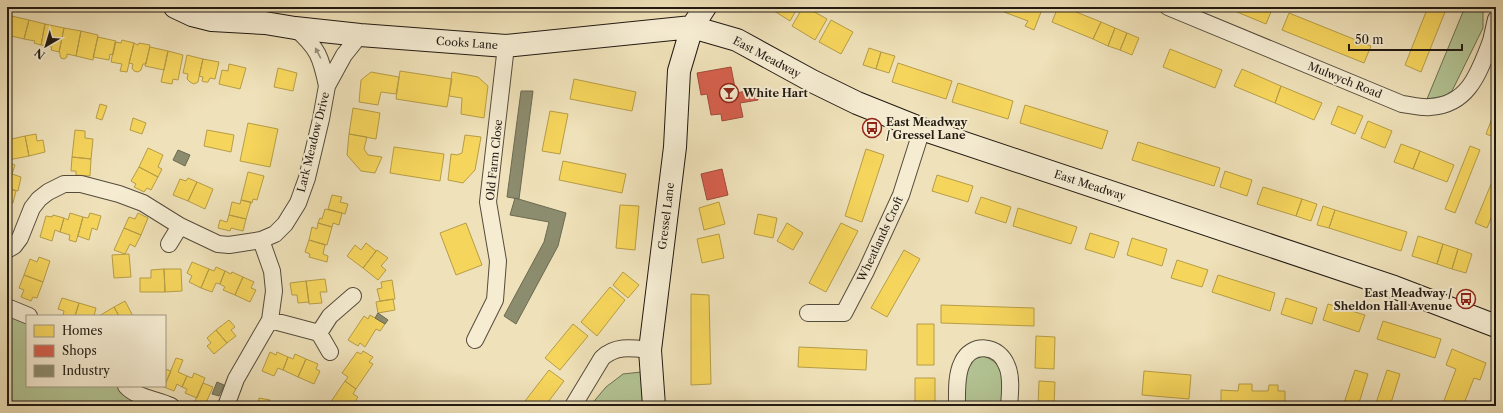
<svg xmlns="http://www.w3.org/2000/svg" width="1503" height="413" font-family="'Libre Caslon Text',serif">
  <rect width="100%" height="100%" fill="#efe1b9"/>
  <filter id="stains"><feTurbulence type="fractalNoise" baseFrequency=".005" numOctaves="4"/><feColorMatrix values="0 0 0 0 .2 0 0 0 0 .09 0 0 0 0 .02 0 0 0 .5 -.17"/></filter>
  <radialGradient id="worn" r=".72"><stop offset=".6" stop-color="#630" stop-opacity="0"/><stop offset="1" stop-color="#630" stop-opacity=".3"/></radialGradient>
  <!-- green -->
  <path fill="#b3c494" stroke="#6a6f53" d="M1465,7H1483V28L1452,91L1444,96L1427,99Z
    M7,312L27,320V386H120L155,406H7Z
    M983,356C1007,363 1003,386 1003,406H962L965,371L972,360Z
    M641,372L645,406H590L606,387L623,374Z"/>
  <!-- homes -->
  <path fill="#f6d55c" stroke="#b69d46" d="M525,7H558V9H525Z
    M768,7H798L790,21Z
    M803,7H806L827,19L815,40L792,26Z
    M1006,7H1043L1034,30L1025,26L1028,21L1004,12Z
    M1058,7H1064L1101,22L1093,39L1052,22Z
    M1225,7H1273L1266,24Z
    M1428,7H1447L1421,72L1405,65Z
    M1289,13L1371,46L1364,63L1282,30Z
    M7,15L29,20L24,39L7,35Z
    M29,20L45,24L41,45L34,43L35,41L24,39Z
    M831,20L853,32L841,54L819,42Z
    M1101,22L1115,28L1108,46L1093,39Z
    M45,24L64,28L59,52L51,50L52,47L41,45Z
    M64,28L81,31L76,56L67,54V57L64,59L61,58L60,56V53L59,52Z
    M1115,28L1127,33L1120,50L1108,46Z
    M81,31L98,35L93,60L76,56Z
    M1127,33L1139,38L1132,55L1120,50Z
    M98,37L116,41L113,55L110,54L109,60L93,57Z
    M122,40L134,43L127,72L120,71L122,64L111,62L115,42L121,43Z
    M134,43L138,45L139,43L150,45L146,64H143L141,70L138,72L134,71L132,68L133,64L129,63Z
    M150,47L168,51L164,70L145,66Z
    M869,48L881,52L876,69L863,65Z
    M1170,49L1222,70L1215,88L1163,67Z
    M168,51L183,55L178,80L173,79L172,84L161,82Z
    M881,52L895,56L889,73L876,69Z
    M187,55L203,59L198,82L194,84L190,82L187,79L188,74L183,73Z
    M203,59L219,62L215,79L210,78L208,82H205L202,81L203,77L199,76Z
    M898,63L952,81L946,99L892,82Z
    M229,64L246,68L240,89L219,84L222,70L228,71Z
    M278,68L297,73L293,91L274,87Z
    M1242,69L1281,86L1275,103L1234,86Z
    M400,71L452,79L447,107L396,99Z
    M371,72L399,77L396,94L381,92L378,105L359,102L361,80Z
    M452,72L478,77L488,86L484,118L461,114L462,98L449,96Z
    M574,79L636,92L632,111L570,99Z
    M958,83L1013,101L1008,119L952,102Z
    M1281,86L1322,103L1314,120L1275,103Z
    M100,104L107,106L102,120L96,118Z
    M1025,105L1108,131L1102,149L1020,123Z
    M1338,106L1363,116L1355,134L1331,124Z
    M353,108L380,113L376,139L349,134Z
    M1496,108V138L1486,134Z
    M550,111L568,114L560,154L542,151Z
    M133,118L146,123L142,134L130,130Z
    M1368,121L1392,131L1385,148L1361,138Z
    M248,123L278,129L270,167L240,161Z
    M75,130L85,131V138L93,139L91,159L72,157Z
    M207,130L234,135L231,152L204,146Z
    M36,134L37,141L43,140L45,152L29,156L25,136Z
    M349,134L367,137L364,149L368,155L382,157L375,173L361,171L347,155Z
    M465,135L481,137L475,170L463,183L448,180L451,154L457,155L462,153Z
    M25,136L29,156L8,160L7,140Z
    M1138,142L1220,168L1214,186L1132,160Z
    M1401,144L1420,151L1413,169L1394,162Z
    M1470,146L1480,150L1455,213L1445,209Z
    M394,147L444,154L440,181L390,173Z
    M148,148L163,155L158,167L162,169L158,177L139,167Z
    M866,149L884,155L862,222L845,216Z
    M1420,151L1454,165L1447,182L1413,169Z
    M72,157L91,159L90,176L76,175V171H71Z
    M563,161L626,174L622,193L559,180Z
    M7,162L15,165L12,174L21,177L18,191L7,188Z
    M139,167L158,177L151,190L147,188L144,192L134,187L136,184L131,181Z
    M1225,171L1252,180L1247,196L1220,187Z
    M248,172L264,176L257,200L253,199L252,203L241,200Z
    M1496,172V206L1487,228L1475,223Z
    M937,175L973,186L968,202L932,191Z
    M188,178L197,182L188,201L173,195L180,179L186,181Z
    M197,182L213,189L205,209L188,201Z
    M1263,187L1302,199L1296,216L1257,204Z
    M7,188L16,191L13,203L10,202L8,207H7Z
    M332,195L342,197L340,202L348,204L345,214L328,209Z
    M981,197L1011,207L1006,223L975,213Z
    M1302,199L1317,204L1311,221L1296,216Z
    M241,200L251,202L246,219L229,215L232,202L240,204Z
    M719,202L725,224L704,230L699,208Z
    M620,205L639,206L635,250L616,248Z
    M1323,206L1335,210L1329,228L1317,225Z
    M1018,208L1077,227L1071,244L1013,226Z
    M325,209L342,213L339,225L333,223L332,227L318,223L320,218L322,219Z
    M1335,210L1407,232L1401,251L1329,228Z
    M70,213L83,217L76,242L69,240L70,235L60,232L64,218L68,220Z
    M90,213L101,216L97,230L92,228L89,240L78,236L83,217L88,218Z
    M138,213L148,218L141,235L124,228L129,217L135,219Z
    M758,214L777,218L773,238L754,234Z
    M53,215L64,218L60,232L55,230L52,241L40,237L46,216L52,217Z
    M229,215L246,219L243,231L231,228L230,231L218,228L220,220L227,222Z
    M318,223L332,227L327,245L309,240L312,227L317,229Z
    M466,223L482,265L456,275L440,233Z
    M787,223L803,233L793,250L777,241Z
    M841,223L858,231L826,292L809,283Z
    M124,228L141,235L135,247L130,244L125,254L114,250Z
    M1090,233L1119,242L1114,258L1085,249Z
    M719,234L724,258L702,263L697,239Z
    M1418,236L1443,244L1437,264L1412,256Z
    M1132,238L1167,249L1162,266L1127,255Z
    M309,240L325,245L323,254L328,256L327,262L309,257L310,254L305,252Z
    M366,243L376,251L363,268L347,256L355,245L361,250Z
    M1443,244L1458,249L1452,269L1437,264Z
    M1458,249L1472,254L1466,273L1452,269Z
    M377,250L388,258L381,266L386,270L378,280L363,268Z
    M904,250L920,259L887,317L871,308Z
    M129,254L131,277L114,278L112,255Z
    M39,257L50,261L43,282L24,275L30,259L37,262Z
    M1177,260L1208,270L1202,287L1171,278Z
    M192,262L209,269L201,288L189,282L192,276L187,273Z
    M216,267L225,271L220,284L216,283L212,292L201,288L209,269L214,271Z
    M164,269H181L182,291L165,292Z
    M164,269L165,292H140V278H151V270Z
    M225,271L231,274L232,272L243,277L235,295L223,290L225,287L220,284Z
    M623,272L639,285L628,298L613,285Z
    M24,275L43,282L37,298L33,297L31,301L21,297L24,290L19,288Z
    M1218,275L1275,293L1270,311L1212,292Z
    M243,277L254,282L251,288L256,290L250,302L235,295Z
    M325,279L327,292H320L322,303L309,304L306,281Z
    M392,280L395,299L380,301L377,289L382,288L381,282Z
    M306,281L309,302L298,303L297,295H292L290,283Z
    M610,287L625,300L597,336L581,322Z
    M691,294L709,295L711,384L691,385Z
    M62,298L79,303L75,316H63L64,311L58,309Z
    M1286,298L1317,308L1312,324L1281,314Z
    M393,299L395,310L378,313L376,302Z
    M125,301L133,316H119L114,307Z
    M79,303L96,308L94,316H75Z
    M1328,304L1365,315L1359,332L1323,320Z
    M941,305L1034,308V326L941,323Z
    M114,307L119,316H99Z
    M370,315L385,324L380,331L376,329L365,347L360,343L358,346L348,340L364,316L368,319Z
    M229,320L235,327L231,330L236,336L227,343L216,330Z
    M1383,321L1441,339L1435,358L1377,339Z
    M573,324L588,336L560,370L545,358Z
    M917,324H934V365H917Z
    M216,330L227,343L214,354L207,346L211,343L207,338Z
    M1036,336L1055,337L1054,369L1035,368Z
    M799,347L867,350L866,370L798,367Z
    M1452,349L1486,363L1480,380L1474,378L1463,406H1442L1456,369L1446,365Z
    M363,351L373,357L369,362L373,364L356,389L345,381L348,377L342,373L357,352L361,354Z
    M270,352L276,355L277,352L288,357L283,370L278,368L274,376L262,371Z
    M295,354L306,359L298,377L283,370L288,357L293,359Z
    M176,358L183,360L178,372L187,376L182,387L177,384L174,391L164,387Z
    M306,359L318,364L316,369L320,371L314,384L298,377Z
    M165,369L171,371L165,385Z
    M549,370L564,381L545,406H524L522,405Z
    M1355,370L1368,374L1358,406H1343Z
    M1387,370L1400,374L1390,406H1375Z
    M1144,371L1191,375L1189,399L1142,395Z
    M194,373L205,378L197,398L185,393L187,389L182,387L187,376L192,378Z
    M915,378H935V406H915Z
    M345,381L356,389L353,394L358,397L352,406H328Z
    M1039,381L1055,382L1054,406H1038Z
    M203,383L213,387L205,405L195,401Z
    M1239,384H1252V391H1268L1269,385H1278V391H1285V406H1221V390L1238,391Z
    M259,398L270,400L269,406H250V402L258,404Z"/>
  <!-- shops -->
  <path fill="#d6604d" stroke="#a04b3b" d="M731,67L736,93L757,89L758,100L740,103L743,117L722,121L721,114L711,115L707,94L701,95L697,73Z
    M722,169L728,195L707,200L701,174Z"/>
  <!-- industry -->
  <path fill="#8c8c6e" stroke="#6c6a52" d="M521,91H533L519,199L507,197Z
    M178,150L190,155L185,166L173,160Z
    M515,198L566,213L558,246L516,324L504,316L544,242L549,222L510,215Z
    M378,313L388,320L385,324L375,318Z
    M217,382L224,385L219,396L212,394Z"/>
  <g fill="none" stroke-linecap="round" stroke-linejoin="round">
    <defs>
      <path id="street" d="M1168,7L1402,104C1411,105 1421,108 1430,107C1469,105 1479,72 1491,41L1496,44
        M295,28C318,48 321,57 327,86
        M1491,41L1496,19
        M169,244L180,226
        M7,250L14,246L20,238L32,208L39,199L48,192L64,184H81L119,194L143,203L180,226L218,244L229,245L261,240L275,234L285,224L298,203L307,178L321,119L327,86L344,55L360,35
        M7,307L29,316
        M808,313H844L866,271L901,195L922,129
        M270,320L319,333L330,316L353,296
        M319,333L330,352
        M475,340L495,300L498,261L488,202L506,46
        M126,386C137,398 156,399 171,406
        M226,406L236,379L270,320L274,291L272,271L261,240
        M573,406L602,358C616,345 632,348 650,350
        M957,406C957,393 956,375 962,363C971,342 999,344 1007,366C1012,377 1010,394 1009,406"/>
      <path id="secondary" d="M175,7L192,15L212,20L265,23L295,28L360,35L506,46L692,27L737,40L812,81L857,103L922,129L1394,287L1496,326
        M654,406L650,350L675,147L679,71L692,27L705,7"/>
    </defs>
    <!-- street casing -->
    <use href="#street" stroke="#554c3c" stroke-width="18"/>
    <!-- secondary casing -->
    <use href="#secondary" stroke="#221a12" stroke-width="24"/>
    <!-- street -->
    <use href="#street" stroke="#f5ecd2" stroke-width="16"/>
    <!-- secondary -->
    <use href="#secondary" stroke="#f5ecd2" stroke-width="22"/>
  </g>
  <!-- one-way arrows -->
  <defs><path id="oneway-solid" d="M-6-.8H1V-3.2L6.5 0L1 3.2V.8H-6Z"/></defs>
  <use fill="#968e7c" href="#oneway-solid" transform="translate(318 53) rotate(-118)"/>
  <!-- icons -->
  <defs>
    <symbol id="bar-ring" viewBox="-11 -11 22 22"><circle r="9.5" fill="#f5ecd2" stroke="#8f2418" stroke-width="1.5"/><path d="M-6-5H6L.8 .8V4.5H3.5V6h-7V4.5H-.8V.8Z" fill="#8f2418"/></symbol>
    <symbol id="bus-ring" viewBox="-11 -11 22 22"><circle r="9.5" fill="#f5ecd2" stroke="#8f2418" stroke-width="1.5"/><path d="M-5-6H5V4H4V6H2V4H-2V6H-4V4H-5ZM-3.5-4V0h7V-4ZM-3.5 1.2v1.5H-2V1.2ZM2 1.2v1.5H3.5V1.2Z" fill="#8f2418"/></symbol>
  </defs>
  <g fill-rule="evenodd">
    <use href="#bar-ring" x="718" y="82" width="22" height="22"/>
    <use href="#bus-ring" x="861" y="117" width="22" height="22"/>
    <use href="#bus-ring" x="1455" y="288" width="22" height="22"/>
  </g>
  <g text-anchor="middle" stroke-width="4" stroke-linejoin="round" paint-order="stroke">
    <!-- street labels -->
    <g font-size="11" fill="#221a12" stroke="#f5ecd2">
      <text transform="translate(467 43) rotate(4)" y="4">Cooks Lane</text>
      <text transform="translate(767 57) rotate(28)" y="4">East Meadway</text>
      <text transform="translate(1345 80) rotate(22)" y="4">Mulwych Road</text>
      <text transform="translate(313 142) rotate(-76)" y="4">Lark Meadow Drive</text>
      <text transform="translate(494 160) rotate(-84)" y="4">Old Farm Close</text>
      <text transform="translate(1090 185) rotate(18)" y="4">East Meadway</text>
      <text transform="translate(666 216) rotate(-83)" y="4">Gressel Lane</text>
      <text transform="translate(880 239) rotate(-65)" y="4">Wheatlands Croft</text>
    </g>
    <!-- poi labels -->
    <g font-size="11" font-weight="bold" fill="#221a12" stroke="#f5ecd2" text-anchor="start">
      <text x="743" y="97">White Hart</text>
      <text x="886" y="126">East Meadway<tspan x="886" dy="13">/ Gressel Lane</tspan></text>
      <text x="1452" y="297" text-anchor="end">East Meadway /<tspan x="1452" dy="13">Sheldon Hall Avenue</tspan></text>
    </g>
  </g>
  <!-- margin -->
  <rect width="1503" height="413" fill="none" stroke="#efe1b9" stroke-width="24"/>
  <rect x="8" y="8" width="1487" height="397" fill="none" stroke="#221a12" stroke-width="2"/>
  <rect x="12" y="12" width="1479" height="389" fill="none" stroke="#221a12"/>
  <!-- legend -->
  <rect x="26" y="315" width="140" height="72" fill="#f5ecd2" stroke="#a19885"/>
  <rect x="34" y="325" width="20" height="12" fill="#f6d55c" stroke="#a19885"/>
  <text x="62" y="335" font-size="12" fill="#221a12">Homes</text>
  <rect x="34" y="345" width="20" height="12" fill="#d6604d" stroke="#a19885"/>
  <text x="62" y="355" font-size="12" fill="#221a12">Shops</text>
  <rect x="34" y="365" width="20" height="12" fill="#8c8c6e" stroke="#a19885"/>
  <text x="62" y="375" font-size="12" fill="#221a12">Industry</text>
  <!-- north arrow -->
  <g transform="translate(46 46) rotate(218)" stroke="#f5ecd2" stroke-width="3" paint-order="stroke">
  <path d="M0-3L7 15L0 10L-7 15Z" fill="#221a12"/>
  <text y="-6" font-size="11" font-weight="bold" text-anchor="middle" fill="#221a12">N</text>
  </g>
  <!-- scale -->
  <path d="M1349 44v6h113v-6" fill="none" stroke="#221a12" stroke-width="2"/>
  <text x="1355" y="44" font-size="12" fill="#221a12" stroke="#f5ecd2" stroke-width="3" paint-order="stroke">50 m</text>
  <rect width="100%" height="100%" filter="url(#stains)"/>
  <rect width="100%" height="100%" fill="url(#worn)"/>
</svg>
